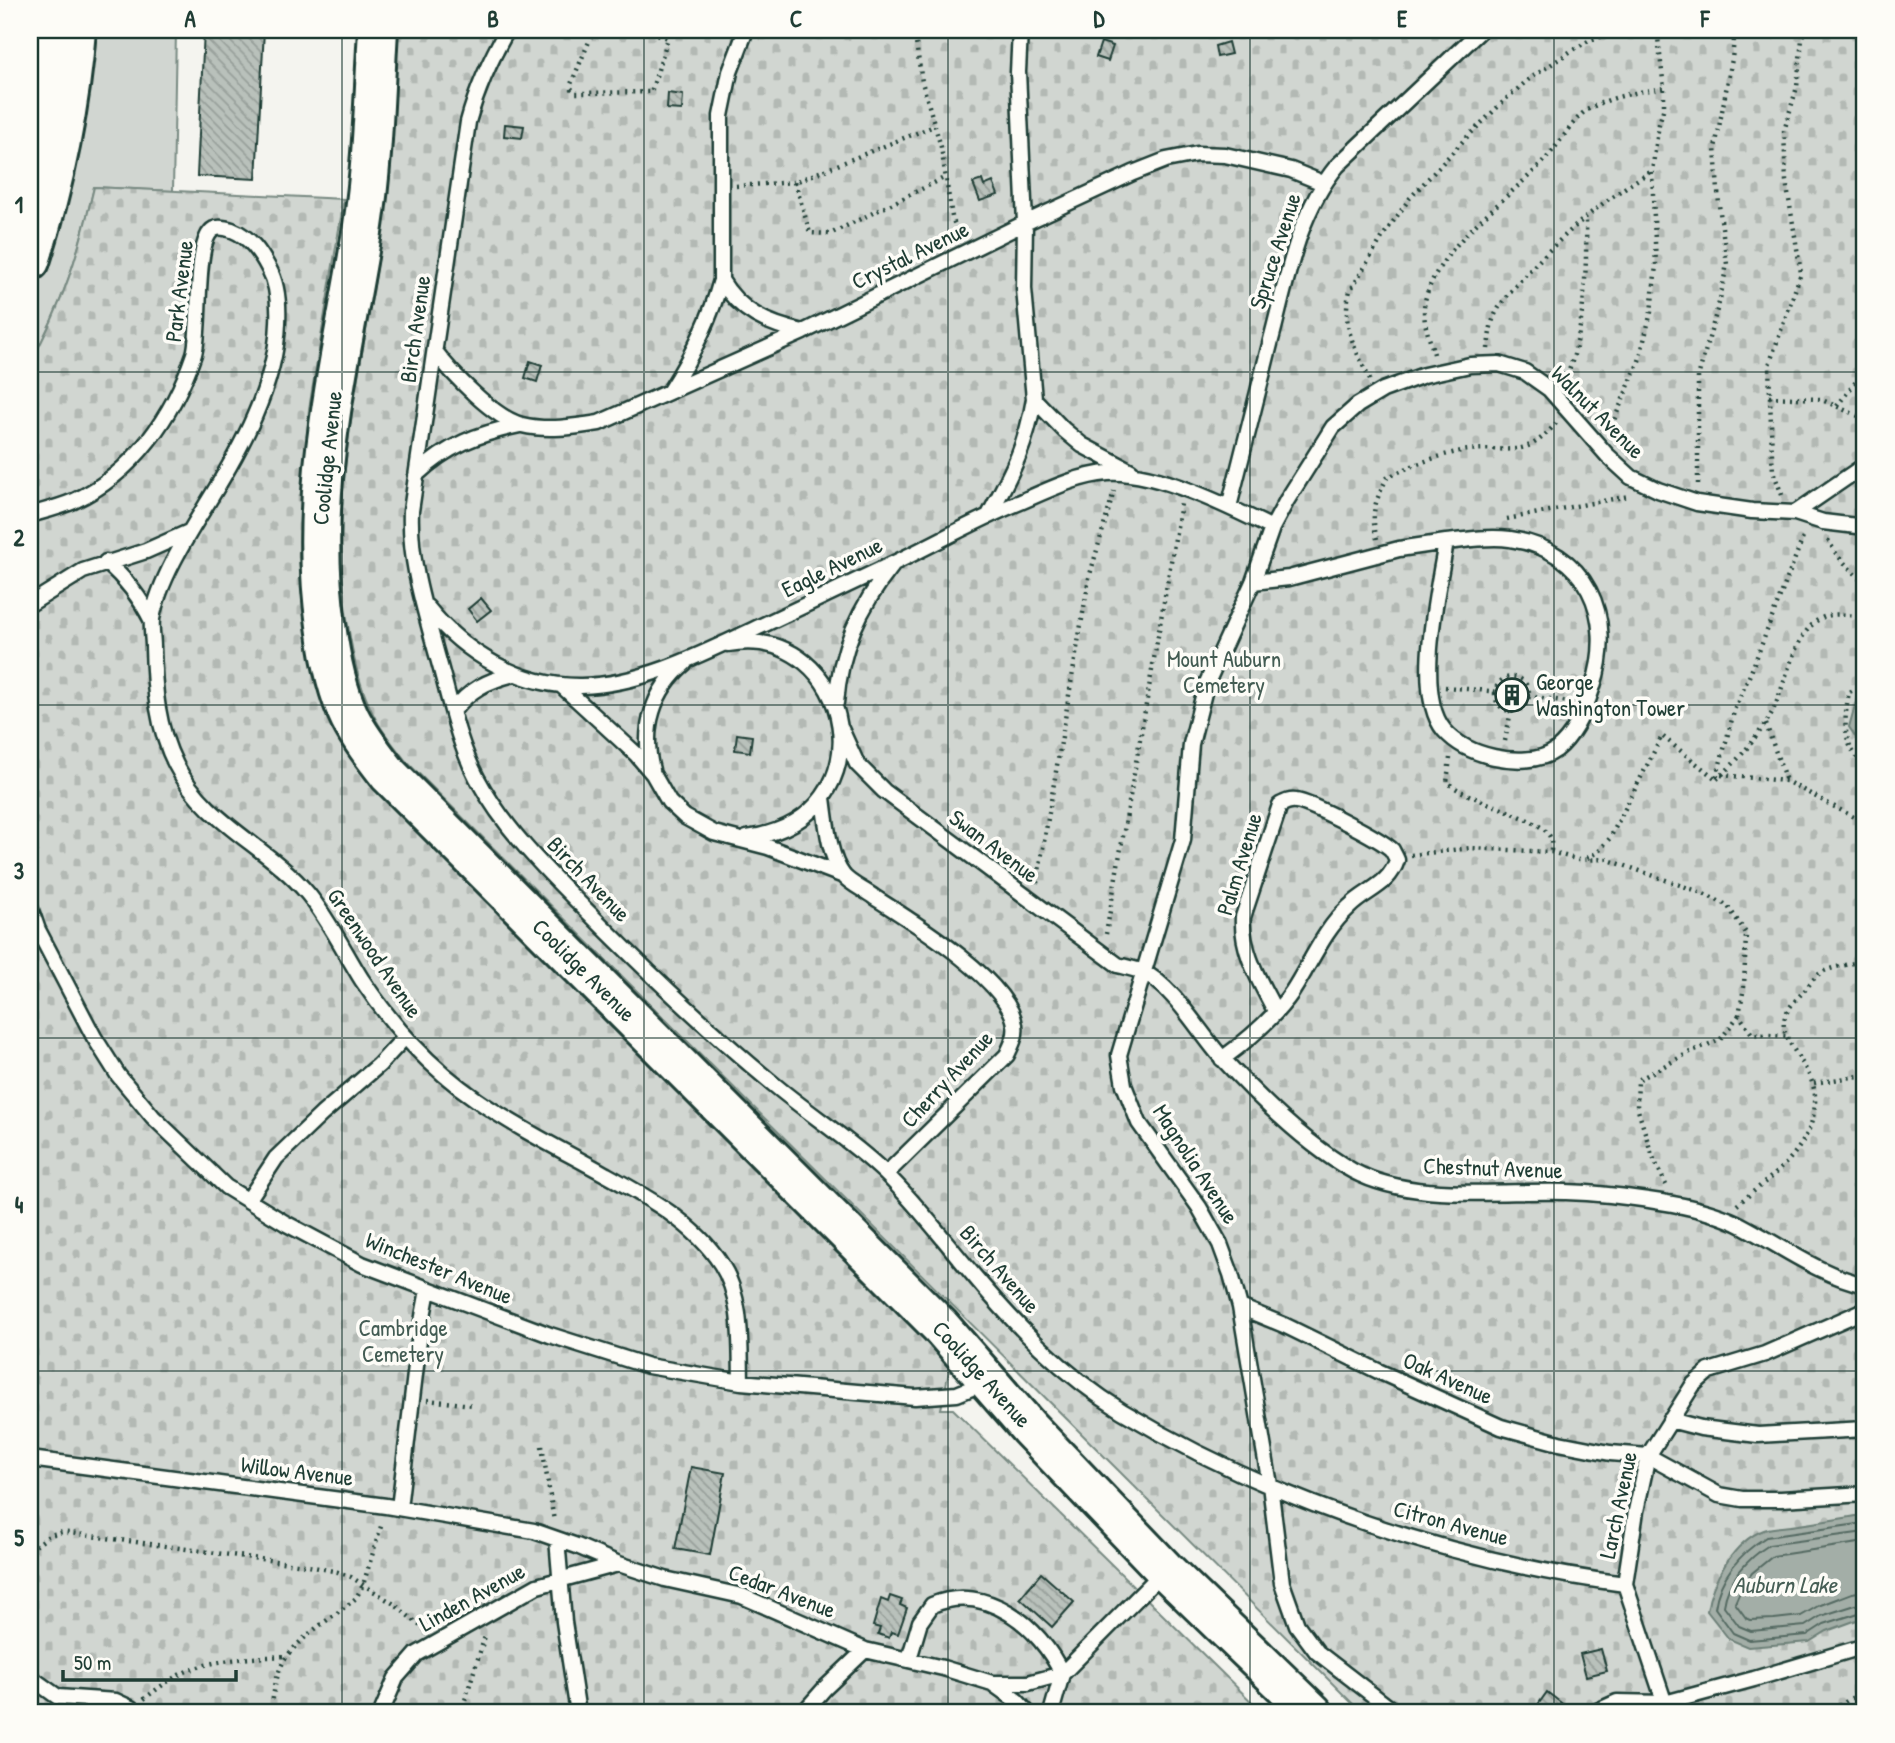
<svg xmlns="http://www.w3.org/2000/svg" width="1895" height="1743" font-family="'Patrick Hand',sans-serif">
  <defs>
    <pattern id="cemetery-stones" width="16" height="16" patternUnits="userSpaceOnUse" patternTransform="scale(1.75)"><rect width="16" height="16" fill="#d1d6d1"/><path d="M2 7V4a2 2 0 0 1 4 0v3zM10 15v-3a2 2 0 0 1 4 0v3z" fill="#b3b9b4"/></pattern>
    <pattern id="building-back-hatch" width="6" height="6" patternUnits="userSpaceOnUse" patternTransform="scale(1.75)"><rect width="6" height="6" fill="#b9c1bb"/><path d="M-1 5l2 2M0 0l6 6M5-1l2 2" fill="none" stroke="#969e99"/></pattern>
  </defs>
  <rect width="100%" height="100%" fill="#f4f4ef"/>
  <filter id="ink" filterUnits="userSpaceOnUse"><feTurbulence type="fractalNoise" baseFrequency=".0143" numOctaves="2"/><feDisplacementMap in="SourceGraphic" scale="14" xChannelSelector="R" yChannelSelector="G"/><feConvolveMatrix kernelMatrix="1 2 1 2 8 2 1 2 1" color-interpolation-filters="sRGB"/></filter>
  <g filter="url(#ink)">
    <!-- green -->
    <path fill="#d1d6d1" stroke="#788a82" stroke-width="2" d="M30,30H176L173,191L94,187C79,252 63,305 30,363Z"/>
    <!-- cemetery -->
    <path fill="url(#cemetery-stones)" stroke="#788a82" stroke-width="2" d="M398,30H1865V1713H1362L405,760C392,743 378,727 370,707C357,680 352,649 347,620C327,490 363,364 382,236C392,168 394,99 398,30Z
      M94,187L344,199L309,409L300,520L299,557L302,597L321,694L332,726L346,750L360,771L378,791L951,1362L941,1409H953L1263,1713H30V363C63,305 79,252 94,187Z"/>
    <!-- water -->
    <path fill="#a3aea7" stroke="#6e8179" stroke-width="2" d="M1865,695V751L1849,727L1857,698Z
      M1856,1516H1865V1617L1827,1631L1809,1642L1748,1647L1729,1639L1707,1611C1711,1582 1734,1541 1764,1530C1772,1527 1783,1527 1791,1526C1813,1523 1834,1520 1856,1516Z"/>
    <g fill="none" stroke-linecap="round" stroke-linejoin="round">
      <!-- shore -->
      <path stroke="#546a62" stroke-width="2" d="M1865,1523L1766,1537C1740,1553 1719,1578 1715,1608L1733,1633L1749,1640L1807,1635L1824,1624L1865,1611
        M1865,1532L1769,1545C1748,1558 1727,1581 1724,1606L1739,1626L1751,1631L1805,1626L1821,1616L1865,1602
        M1865,1542L1773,1556L1752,1573L1742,1587L1735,1603L1746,1618L1751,1620L1774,1619L1801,1616L1818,1606L1852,1593L1865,1591"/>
    </g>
    <!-- building -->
    <path fill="url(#building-back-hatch)" stroke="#1f3d34" stroke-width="2" d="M204,30H264L256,179L197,176Z
      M1101,42L1113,46L1108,61L1096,57Z
      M1228,42L1231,54L1217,57L1215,46Z
      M668,93L683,95L682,110L667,109Z
      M505,124L524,126L522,138L504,136Z
      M982,180L984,186L993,182L998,195L980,201L973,183Z
      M530,361L542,365L537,382L525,378Z
      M481,598L491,610L477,621L468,609Z
      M1500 694a11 11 0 1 1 22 0a11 11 0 1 1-22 0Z
      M737,734L752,736L750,752L735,750Z
      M691,1467L725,1473L710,1555L675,1549Z
      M1041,1573L1074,1602L1052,1627L1020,1598Z
      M890,1596L902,1600L900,1605L907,1608L898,1634L891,1632L889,1638L878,1634L880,1628L873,1626L881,1599L888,1602Z
      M1601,1649L1607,1671L1586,1676L1580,1654Z
      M1547,1692L1565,1706L1560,1713H1532Z"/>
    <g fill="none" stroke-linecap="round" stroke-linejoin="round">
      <defs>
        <path id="lane" d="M507,30C490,60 477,89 468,122L411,511C409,561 424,607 437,655C449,696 457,741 477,778C505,831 551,875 593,917C652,976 712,1034 777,1087C812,1116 852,1141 885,1173C916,1203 942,1238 970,1271C1015,1325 1062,1374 1122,1411C1270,1500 1454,1562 1625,1584
          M746,30L730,72L721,116V280C740,312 767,324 803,332
          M1020,30L1018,72L1025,223L1024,289L1034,399L1064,430L1082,445L1131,471
          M435,351C451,373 495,419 522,425C547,431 574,427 599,423L803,332L1025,223L1133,173L1166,160L1197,154L1225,155L1291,170L1323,183
          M669,392C692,356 710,321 721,280
          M416,475C448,445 477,434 520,425
          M1229,507C1243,451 1257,396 1271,340C1287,280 1297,215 1337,166L1481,30
          M1795,513L1823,522L1865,527
          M30,515C44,511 60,507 74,501C134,473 173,416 194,354C202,329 193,240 214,229C219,226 226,228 232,230C250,237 260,252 269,269C278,285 279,304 278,323C276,386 240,450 208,502C187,536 159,580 152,619C151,628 153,639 153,647C154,687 157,728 176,765C205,823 268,846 308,894C329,920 344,951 362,980C394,1028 429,1067 477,1100C517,1128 562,1150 605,1174C647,1197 695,1223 721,1264C743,1298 740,1343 741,1382
          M989,515C1012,472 1026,447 1034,399
          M106,562C126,579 140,597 152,621
          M1253,582L1289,578L1399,549L1446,542C1439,587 1413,693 1444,730C1457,745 1475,753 1494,757C1513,761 1540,762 1556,750C1575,735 1586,708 1593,686C1616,616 1587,550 1510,539C1489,536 1467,540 1446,542
          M30,604L83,571L146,551L189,532
          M427,607C464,653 520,687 581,686C643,685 706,652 761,626C805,605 850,584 894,563C936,543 976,520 1018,503C1046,491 1078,475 1108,473C1155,470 1230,507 1272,528
          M728,644C854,622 893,818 747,838
          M562,686L636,754L653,774L669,802L685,817L714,833L768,847L844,876
          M836,703C840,650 859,607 892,566
          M453,711C470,689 487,681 514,674
          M841,729L857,764L884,791L1118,965C1126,967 1135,969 1143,972C1173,986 1199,1032 1221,1057C1256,1095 1308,1146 1353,1171C1413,1203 1500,1190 1566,1192C1598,1193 1630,1197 1661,1202C1687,1206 1713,1212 1737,1223C1779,1244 1818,1275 1865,1285
          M652,770C641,729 653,690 685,663
          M823,798C826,820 829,857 843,875C850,884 865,890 874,897C910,920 1010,981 1015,1025C1017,1036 1011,1046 1007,1055L886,1174
          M30,907L38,930L94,1037L118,1075L153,1117L226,1187L285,1223L362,1264L550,1335L648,1366L741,1382L915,1397L957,1394L974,1387L983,1381
          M1222,1059C1248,1040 1274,1018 1292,992C1311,963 1323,931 1349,907C1367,889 1389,886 1397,860C1396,857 1393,852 1392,850C1381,839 1311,803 1296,801C1290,800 1286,802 1280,805L1243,917C1241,952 1260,981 1275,1011
          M249,1199L276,1158L322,1114L379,1065L404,1038
          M1240,1307L1284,1325L1378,1371L1501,1427L1559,1443L1610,1453L1648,1456L1719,1495L1742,1499H1781L1865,1494
          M1670,1420L1701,1428L1758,1435L1865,1429
          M30,1459L386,1506L534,1531L577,1546L619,1564L665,1579L742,1596L865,1650L943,1668L992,1683H1028L1062,1674L1164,1571
          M399,1508L420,1332L428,1290
          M557,1539L564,1622L578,1713
          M909,1659L920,1622L932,1605C986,1582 1040,1626 1062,1674L1051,1713
          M30,1677L58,1697L116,1701L131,1708L134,1713
          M992,1683L1017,1701L1028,1713
          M381,1713L396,1678L417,1654L537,1586L618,1564
          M803,1713L825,1688L865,1650
          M1396,1713L1317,1652L1297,1625L1282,1583L1270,1485L1240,1307L1231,1274L1220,1244L1199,1207L1139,1123L1124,1085L1119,1055L1183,840L1191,744L1206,685L1253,582L1272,528L1287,500L1333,427L1358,405L1383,390L1424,375L1470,365L1499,364L1525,372L1549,389L1607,455L1631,477L1658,490L1697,503L1752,511L1795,513L1865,465
          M1593,1713L1617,1702L1665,1703L1754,1679L1865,1646
          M1668,1713L1625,1584L1636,1511L1648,1456L1693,1385L1709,1371L1765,1354L1865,1310"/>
        <path id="secondary" d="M378,30C374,95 373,161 363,226C342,359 306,489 326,625C330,656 336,689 350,718C360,738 375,757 389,775L940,1326L1029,1428L1165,1570L1313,1713
          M30,135L37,79L41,30
          M30,261C54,186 70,108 76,30"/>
      </defs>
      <!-- lane casing -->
      <use href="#lane" stroke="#1f3d34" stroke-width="19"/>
      <!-- secondary casing -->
      <use href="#secondary" stroke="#1f3d34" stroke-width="44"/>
      <!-- path -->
      <path stroke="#1f3d34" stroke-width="4.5" stroke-dasharray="2 5" stroke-linecap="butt" d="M594,30L571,84V88L576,93L651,92L668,38L645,30
        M914,30L922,82L941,147L952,217L959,236
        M795,182L810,233L830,234L946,177
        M736,186L795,182L934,126
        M1488,349C1489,338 1490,327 1494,317C1502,299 1517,284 1530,270C1566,232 1606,197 1652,171
        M1434,354C1429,336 1420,317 1426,297C1440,245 1507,200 1543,162C1555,150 1575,117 1587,110C1611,96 1638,92 1664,88
        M1370,380C1356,350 1340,325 1350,291L1385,233L1410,198L1464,140L1507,98L1528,80L1571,51L1590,40L1623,30
        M1564,382C1585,339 1587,266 1586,219
        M1769,397L1820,399L1865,419
        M1837,406L1858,379L1865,363
        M1609,432L1639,361L1651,312L1656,265L1652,171L1659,124L1664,107V88L1657,30
        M1698,484V377L1720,299L1727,264L1719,205L1715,148L1732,59L1735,30
        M1782,495L1773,471L1772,456L1769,365L1801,273L1786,181L1784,131L1797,87L1803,30
        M1507,519L1629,496
        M1377,539C1370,512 1375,502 1387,478C1406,467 1447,452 1469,450C1511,446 1526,460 1557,422
        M1828,540L1837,555L1865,585
        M1495 694a17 17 0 1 1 34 0a17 17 0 1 1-34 0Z
        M1865,686L1849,692C1844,720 1841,745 1865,765
        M1445,687L1500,692
        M1528,696L1569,702
        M1766,724L1786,781
        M1505,741L1511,711
        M1450,758L1447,782C1470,802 1537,816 1549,835C1552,840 1551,846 1551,852
        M1721,775L1786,781L1865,823
        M1717,779C1735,764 1754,741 1767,721C1785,694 1789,645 1814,623C1829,610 1847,615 1865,618
        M1411,855L1470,848L1551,852L1579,860L1606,859L1697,891L1727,905L1746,933L1744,987L1739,1015L1752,1034L1786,1036
        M1587,858L1599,851L1610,838L1662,736L1716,779L1735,708L1751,672L1804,535
        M1037,883L1089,578L1114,491
        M1106,934L1181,504
        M1814,1083L1865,1075
        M1666,1185L1652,1155L1637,1107L1638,1080L1692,1051L1720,1040L1739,1015
        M1737,1205C1770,1177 1812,1151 1815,1103C1817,1076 1796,1058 1786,1035C1778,1016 1793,1003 1805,990C1809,985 1814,978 1819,974C1829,967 1853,964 1865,960
        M427,1400L472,1405
        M542,1446L554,1521
        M30,1550L50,1535L62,1532L304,1565L338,1572L351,1577L394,1604L425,1630
        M144,1699C157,1689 170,1679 185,1672C217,1658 253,1658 287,1656
        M271,1713C273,1695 276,1670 288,1655C306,1632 334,1617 356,1598L363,1585L382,1523
        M461,1713L485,1636
        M1827,1713L1865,1690"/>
      <!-- lane -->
      <use href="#lane" stroke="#fdfcf7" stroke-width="14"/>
      <!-- secondary -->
      <use href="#secondary" stroke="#fdfcf7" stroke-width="38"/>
    </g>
  </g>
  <!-- grid -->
  <path fill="none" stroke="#1f3d34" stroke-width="2" stroke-opacity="0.55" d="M342,30V1713M644,30V1713M948,30V1713M1250,30V1713M1554,30V1713M30,372H1865M30,705H1865M30,1038H1865M30,1371H1865"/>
  <!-- icons -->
  <defs>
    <symbol id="building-ring" viewBox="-11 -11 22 22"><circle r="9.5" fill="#fdfcf7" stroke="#1f3d34" stroke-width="1.5"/><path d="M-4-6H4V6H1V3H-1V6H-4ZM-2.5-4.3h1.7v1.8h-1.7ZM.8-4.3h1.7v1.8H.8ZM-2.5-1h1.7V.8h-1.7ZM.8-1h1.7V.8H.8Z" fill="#1f3d34"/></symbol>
  </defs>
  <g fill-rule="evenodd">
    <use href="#building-ring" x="1493" y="676" width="38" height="38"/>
  </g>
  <g text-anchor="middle" stroke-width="7" stroke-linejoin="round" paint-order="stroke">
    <!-- street labels -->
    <g font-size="23" fill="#1f3d34" stroke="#fdfcf7">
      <text transform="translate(1275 251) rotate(-72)" y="8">Spruce Avenue</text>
      <text transform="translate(910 255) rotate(-26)" y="8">Crystal Avenue</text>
      <text transform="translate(179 291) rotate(-83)" y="8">Park Avenue</text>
      <text transform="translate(415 329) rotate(-82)" y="8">Birch Avenue</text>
      <text transform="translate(1598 412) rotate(45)" y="8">Walnut Avenue</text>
      <text transform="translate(327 458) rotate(-84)" y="8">Coolidge Avenue</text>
      <text transform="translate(832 567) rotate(-26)" y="8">Eagle Avenue</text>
      <text transform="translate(994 846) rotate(37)" y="8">Swan Avenue</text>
      <text transform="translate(1239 864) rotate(-73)" y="8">Palm Avenue</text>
      <text transform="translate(589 879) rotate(46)" y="8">Birch Avenue</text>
      <text transform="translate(375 953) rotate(56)" y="8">Greenwood Avenue</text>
      <text transform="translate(584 970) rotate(45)" y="8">Coolidge Avenue</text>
      <text transform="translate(947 1079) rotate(-47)" y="8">Cherry Avenue</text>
      <text transform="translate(1196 1164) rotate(57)" y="8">Magnolia Avenue</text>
      <text transform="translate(1493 1168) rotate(2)" y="8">Chestnut Avenue</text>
      <text transform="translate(439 1268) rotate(22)" y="8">Winchester Avenue</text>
      <text transform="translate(1000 1269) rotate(49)" y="8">Birch Avenue</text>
      <text transform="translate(982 1374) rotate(48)" y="8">Coolidge Avenue</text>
      <text transform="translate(1448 1378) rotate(24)" y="8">Oak Avenue</text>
      <text transform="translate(297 1471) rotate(7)" y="8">Willow Avenue</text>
      <text transform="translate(1618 1505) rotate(-78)" y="8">Larch Avenue</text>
      <text transform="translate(1451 1523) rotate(15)" y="8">Citron Avenue</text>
      <text transform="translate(782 1591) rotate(21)" y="8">Cedar Avenue</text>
      <text transform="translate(472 1597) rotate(-29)" y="8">Linden Avenue</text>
    </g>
    <!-- park labels -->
    <g font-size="23" fill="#435c53" stroke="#fdfcf7">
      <text x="1224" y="667">Mount Auburn<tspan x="1224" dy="26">Cemetery</tspan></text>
      <text x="403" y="1336">Cambridge<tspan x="403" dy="26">Cemetery</tspan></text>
    </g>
    <!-- poi labels -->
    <g font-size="23" fill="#1f3d34" stroke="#fdfcf7" text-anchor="start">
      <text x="1536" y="690">George<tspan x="1536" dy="26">Washington Tower</tspan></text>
    </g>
    <!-- water labels -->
    <g font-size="24" font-style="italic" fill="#475f56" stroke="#fdfcf7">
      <text x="1785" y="1593">Auburn Lake</text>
    </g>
  </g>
  <!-- margin -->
  <rect width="1895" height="1743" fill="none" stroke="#fdfcf7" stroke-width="77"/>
  <!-- scale -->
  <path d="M63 1670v10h173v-10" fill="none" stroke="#1f3d34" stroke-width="3.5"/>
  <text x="74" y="1670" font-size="21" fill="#1f3d34" stroke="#fdfcf7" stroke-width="5" paint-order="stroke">50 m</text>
  <rect x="38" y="38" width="1818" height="1666" fill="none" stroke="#1f3d34" stroke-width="2.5"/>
  <g font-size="23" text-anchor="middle" font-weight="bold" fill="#1f3d34">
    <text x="190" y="27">A</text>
    <text x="493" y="27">B</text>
    <text x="796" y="27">C</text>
    <text x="1099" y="27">D</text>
    <text x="1402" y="27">E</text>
    <text x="1705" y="27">F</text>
    <text x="19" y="213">1</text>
    <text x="19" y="546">2</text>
    <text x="19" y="879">3</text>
    <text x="19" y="1213">4</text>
    <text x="19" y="1546">5</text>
  </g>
</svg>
